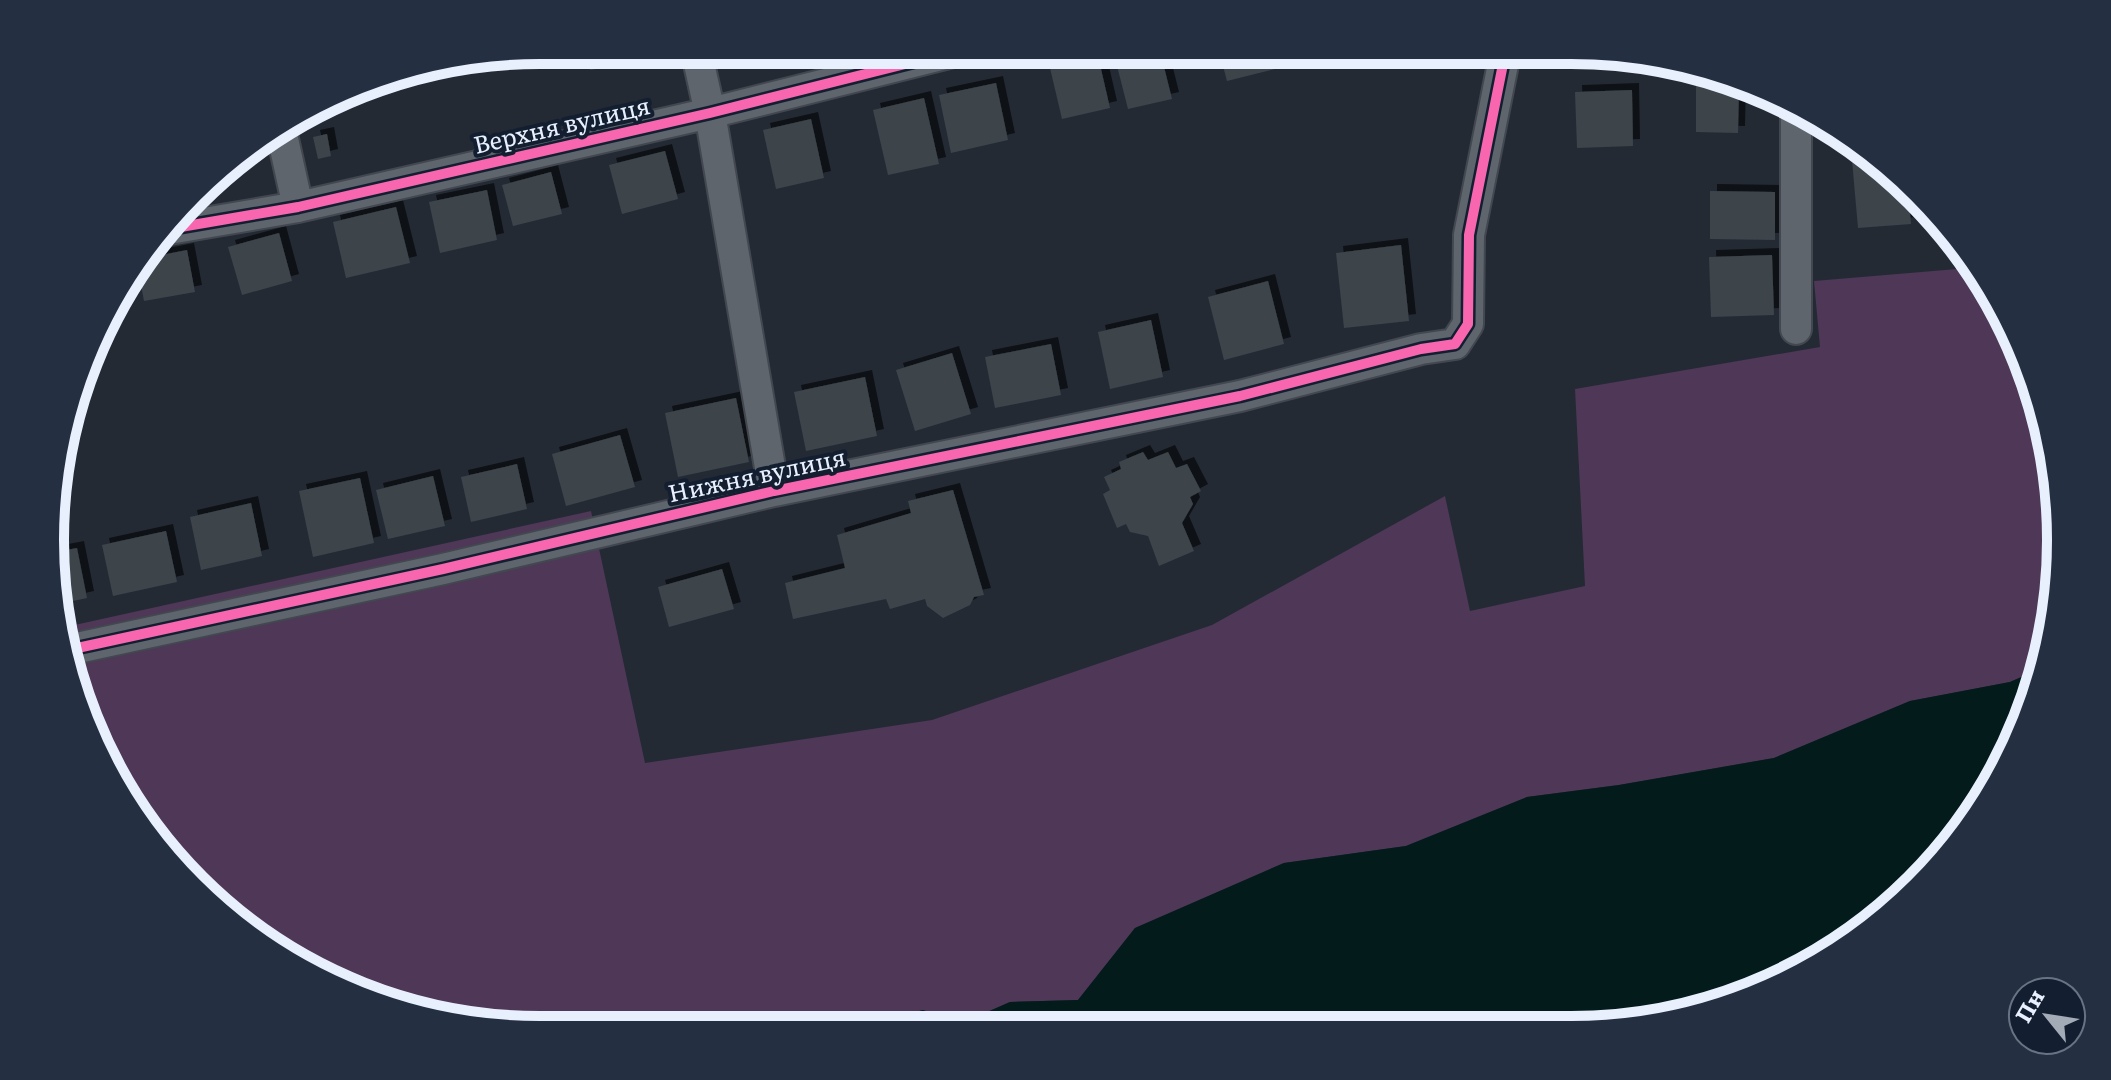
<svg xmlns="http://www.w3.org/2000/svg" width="2111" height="1080" font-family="Literata,serif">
  <defs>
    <filter id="shadow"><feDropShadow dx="7" dy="-7" stdDeviation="0" flood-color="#0009"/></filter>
  </defs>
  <rect width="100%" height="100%" fill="#232a34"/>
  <!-- green -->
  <path fill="#4e3757" d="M1969,268L2035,382L2060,572L2033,672L2010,682L1910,701L1774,758L1619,785L1527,797L1406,846L1284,863L1135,928L1078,1000L1010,1002L960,1024L923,1010L902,1016L893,1028L508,1029L324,980L194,887L100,756L61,628L591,511L645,763L932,720L1212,625L1445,496L1470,611L1585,586L1575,389L1820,347L1814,281Z"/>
  <!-- water -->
  <path fill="#031b1b" d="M2033,672L2011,756L1959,839L1869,929L1758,993L1635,1026L893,1028L902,1016L923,1010L960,1024L1010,1002L1078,1000L1135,928L1284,863L1406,846L1527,797L1619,785L1774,758L1910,701L2010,682Z"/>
  <!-- building -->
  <path fill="#3c444c" filter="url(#shadow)" d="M587,50H645L647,61L590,70Z
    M752,50H791V51L755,60Z
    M1145,51H1160L1172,99L1128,109L1115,58Z
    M1219,51H1271L1275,69L1227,81Z
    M1098,56L1110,108L1062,119L1050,68Z
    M996,83L1008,140L951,153L939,95Z
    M1696,83H1722L1739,87L1738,133L1696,132Z
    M1632,90L1633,146L1577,148L1575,92Z
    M924,98L939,164L888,175L873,110Z
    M811,119L824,178L776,189L763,130Z
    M327,134L331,156L318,159L313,137Z
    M1851,149L1908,193L1911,224L1858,228Z
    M665,151L678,199L622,214L609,165Z
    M551,172L562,214L513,226L502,185Z
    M487,190L497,240L440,253L429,202Z
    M1710,191L1775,192V240L1710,239Z
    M396,207L410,263L346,278L333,222Z
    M279,233L292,281L242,295L228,247Z
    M1401,245L1409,321L1344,328L1336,253Z
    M187,250L195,292L144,301L137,263L141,259Z
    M1772,255L1774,315L1711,317L1709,257Z
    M1268,281L1284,344L1224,360L1208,297Z
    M1151,320L1163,377L1110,389L1098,332Z
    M1051,344L1061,395L995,408L985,357Z
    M952,353L971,414L915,431L896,370Z
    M865,377L877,436L806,451L794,392Z
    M736,398L749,462L678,477L665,413Z
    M620,435L635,487L566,506L552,454Z
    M1143,452L1148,460L1168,452L1176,468L1187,464L1201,491L1190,497L1193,504L1182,523L1194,551L1159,566L1148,536L1130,532L1126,524L1117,528L1103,494L1110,490L1104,477L1121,469L1119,462Z
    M517,464L527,509L471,522L461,477Z
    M433,476L445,526L388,539L376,490Z
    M360,478L374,543L313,557L299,491Z
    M953,490L984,595L974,597L970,605L943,618L927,606L925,599L890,609L886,599L793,619L785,583L845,568L837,535L911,513L908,501Z
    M251,503L262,556L201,570L190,517Z
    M166,531L177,582L113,596L102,545Z
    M77,548L87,598L55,605L56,552Z
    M722,569L734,609L669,627L658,587Z"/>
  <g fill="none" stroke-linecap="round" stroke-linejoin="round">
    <defs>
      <path id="minor" d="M696,50L710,113L774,491
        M281,130L298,207
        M169,229L298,207L710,113L961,50
        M1796,329V107
        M68,650L443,569L774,491L1240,396L1421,349L1455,344L1468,324L1469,235L1503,64L1500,51"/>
    </defs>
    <!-- minor casing -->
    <use href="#minor" stroke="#424750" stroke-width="34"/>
    <!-- minor -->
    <use href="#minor" stroke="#5f656d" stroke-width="30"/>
    <defs>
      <path id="cycleway" d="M169,229L298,207L710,113L961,50
        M68,650L443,569L774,491L1240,396L1421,349L1455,344L1468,324L1469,235L1503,64L1500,51"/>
    </defs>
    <!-- cycleway casing -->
    <use href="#cycleway" stroke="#131f31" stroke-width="15"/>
    <!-- cycleway -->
    <use href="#cycleway" stroke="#f766af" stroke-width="10"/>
  </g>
  <g text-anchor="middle" stroke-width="8" stroke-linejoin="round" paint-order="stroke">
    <!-- street labels -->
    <g font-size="24" fill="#e8f0fd" stroke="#131f31">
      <text transform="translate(562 126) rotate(-13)" y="8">Верхня вулиця</text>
      <text transform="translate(757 476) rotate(-12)" y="8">Нижня вулиця</text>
    </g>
  </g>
  <!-- crop -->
  <path d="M0 0H2111V1080H0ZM540 64H1571A476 476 0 0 1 2047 540V540A476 476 0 0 1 1571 1016H540A476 476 0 0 1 64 540V540A476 476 0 0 1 540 64Z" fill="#243041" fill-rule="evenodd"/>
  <path fill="none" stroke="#e8f0fd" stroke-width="10" d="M540 64H1571A476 476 0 0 1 2047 540V540A476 476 0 0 1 1571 1016H540A476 476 0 0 1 64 540V540A476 476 0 0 1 540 64Z"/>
  <!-- north arrow -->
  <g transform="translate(2047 1016) rotate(300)"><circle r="38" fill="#131f31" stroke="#687383" stroke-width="2"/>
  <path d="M0-6L14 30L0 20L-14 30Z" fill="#a3abb7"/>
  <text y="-12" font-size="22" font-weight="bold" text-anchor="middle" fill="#e8f0fd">Пн</text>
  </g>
</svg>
